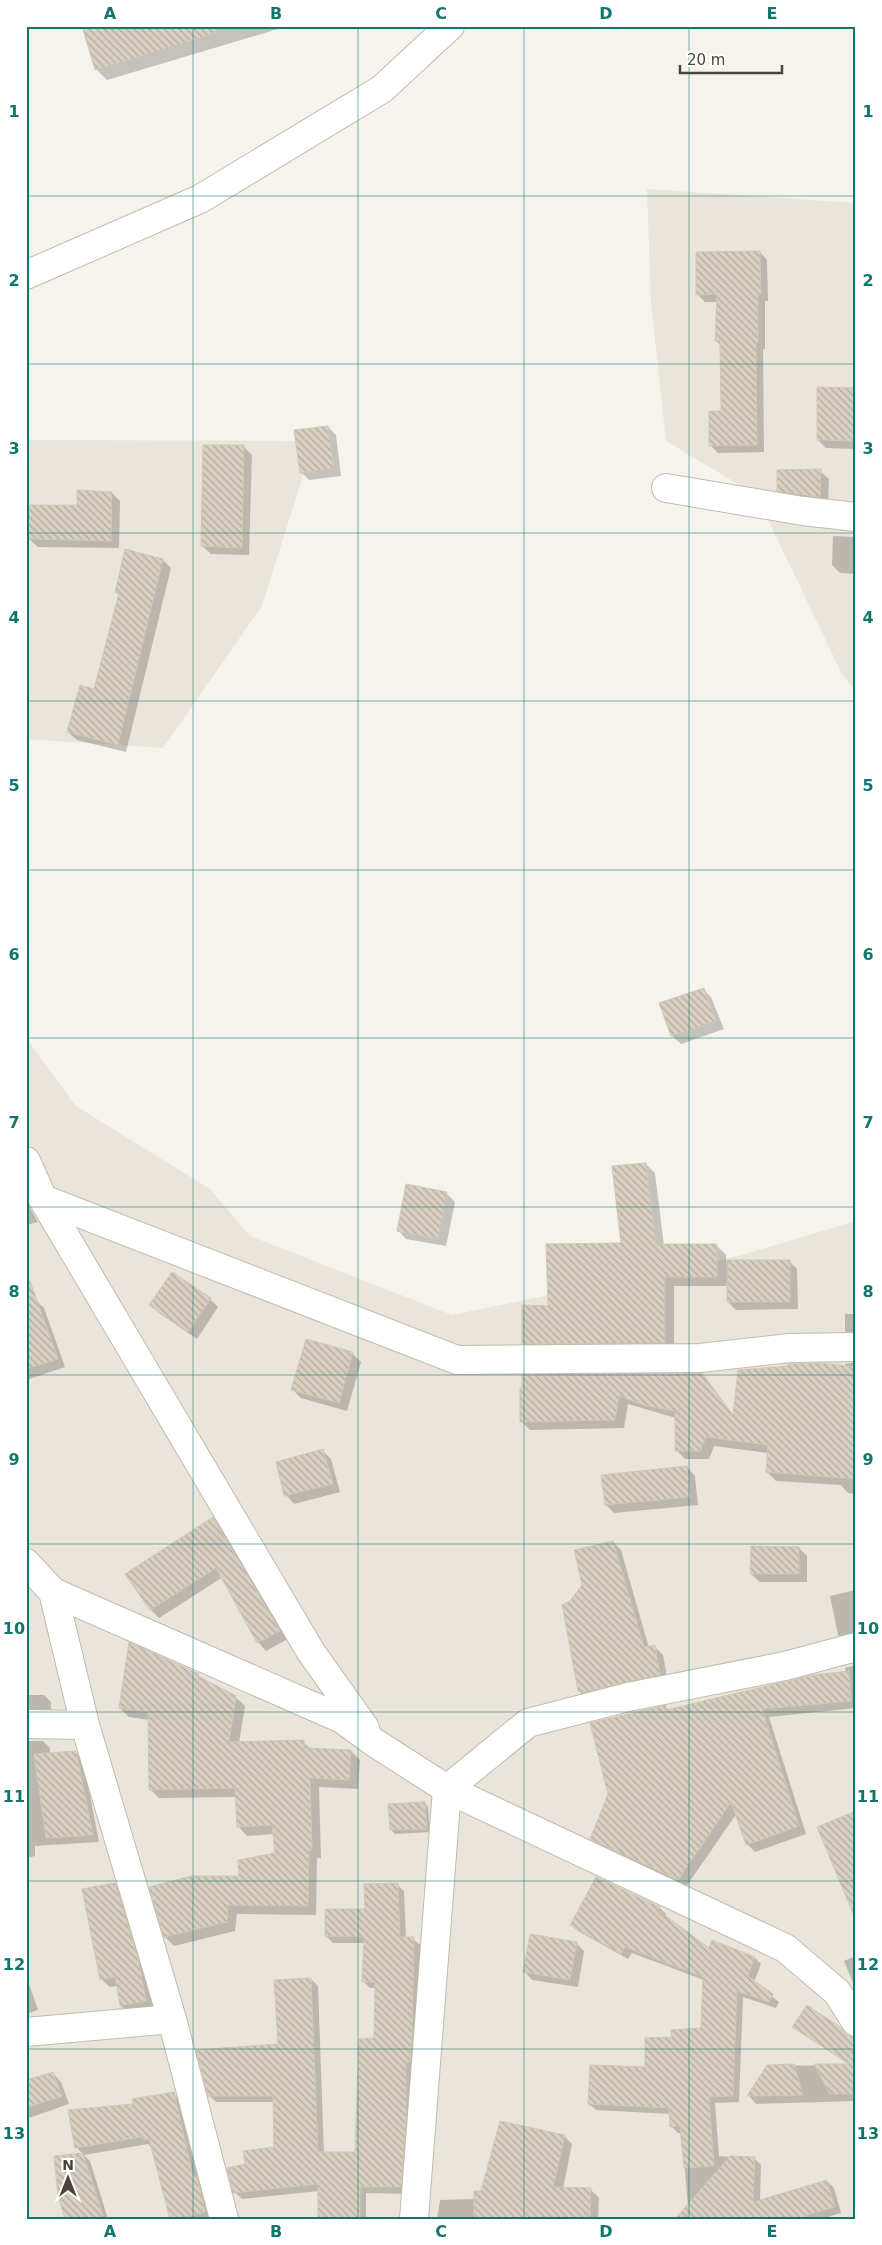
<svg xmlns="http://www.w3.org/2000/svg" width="882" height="2245" font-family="'DejaVu Sans',sans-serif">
  <defs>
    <pattern id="building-back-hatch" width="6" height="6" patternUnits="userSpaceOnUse" patternTransform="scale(1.25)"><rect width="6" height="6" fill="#d8cfc1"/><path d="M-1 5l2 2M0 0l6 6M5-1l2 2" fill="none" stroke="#b1aa9e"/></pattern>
  </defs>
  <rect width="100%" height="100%" fill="#f6f3ec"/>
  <!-- residential -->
  <path fill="#eae5da" d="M647,189L856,203V692L842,674L756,495L666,441L651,303Z
    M26,440L314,441L262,606L163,748L26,739Z
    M26,1038L76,1106L210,1189L250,1236L452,1315L738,1256L856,1221V2219H26Z"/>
  <!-- shadow -->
  <path fill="#0003" d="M83,26H288L107,80L96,69Z
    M760,252L767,260L768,301H765V349H763L764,452L718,453L710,445L722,412L721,346L716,341L718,302H705L697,294Z
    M856,389V449L826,448L818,440Z
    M328,427L336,435L341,476L309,480L301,472Z
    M243,446L252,455L249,555L211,554L202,546Z
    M820,471L829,479L828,505L786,499L778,490Z
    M112,493L120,501L119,548L38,547L29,539L78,506Z
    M833,536L856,537V574L840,573L832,565Z
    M163,560L171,568L126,752L77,740L68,732L95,690L119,595L116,592Z
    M703,989L711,997L724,1029L681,1044L672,1036Z
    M646,1164L655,1173L664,1246H717L726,1255V1261H789L797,1269L798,1309L736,1310L728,1302V1286H674V1351L532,1352L523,1343L549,1307L623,1244Z
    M447,1194L455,1202L446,1246L406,1239L398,1230Z
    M26,1201L38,1222L26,1225Z
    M210,1299L218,1307L197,1339L159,1313L151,1305Z
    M36,1300L44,1308L65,1367L26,1380V1303Z
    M845,1314H856V1340L845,1331Z
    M306,1340L353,1354L361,1362L347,1411L301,1398L292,1389Z
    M856,1362V1494L848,1493L841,1485L776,1481L767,1472L768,1453L714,1446L709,1459H685L676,1450V1418L628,1404L624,1428L530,1430L521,1421V1389L702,1375L734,1416L845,1367V1364Z
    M323,1451L331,1459L340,1492L294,1504L286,1495Z
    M687,1467L695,1476L698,1505L614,1513L606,1505Z
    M213,1518L221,1526L288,1639L266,1651L258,1642L223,1577L159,1618L151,1610L127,1574Z
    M613,1542L621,1550L649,1648L655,1647L663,1655L668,1683L587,1699L579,1691Z
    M799,1548L807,1556V1582H760L751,1574Z
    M856,1590V1641L846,1643L838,1635L830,1596Z
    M130,1644L198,1675L205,1681L235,1697L245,1706L239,1743L303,1742L311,1749L351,1751L360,1760L358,1789L319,1787L321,1858H317L316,1915L237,1914L235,1931L174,1946L165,1937L151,1888L240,1877L277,1854L274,1834L247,1836L238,1826L237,1797L159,1798L150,1789L149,1720L129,1717L120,1708Z
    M856,1665V1708L769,1717L806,1834L755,1852L747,1844L737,1813L686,1887L599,1846L591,1839L665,1707L669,1710L846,1673L845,1668Z
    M26,1695H44L51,1702V1715L26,1717Z
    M26,1741H43L50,1748V1754L76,1752L83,1759L99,1842L35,1846V1856L26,1858Z
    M425,1803L428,1807L430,1832L395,1834L391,1830Z
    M597,1878L660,1908L666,1914L665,1916L710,1950L755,1958L761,1964L754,1982L779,2002L776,2008L743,1997L739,2102L715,2103L719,2156L755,2159L761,2165L760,2201L827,2181L834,2188L841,2213L821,2219H692L688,2209L682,2133H678L671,2126V2114L596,2110L589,2104L647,2068L673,2038L702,2029L704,1980L632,1953L628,1959L578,1931L571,1925Z
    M115,1884L123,1893L145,1967L154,2009L129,2014L121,2006L118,1986L110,1987L101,1979Z
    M397,1884L404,1891L406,1939H413L420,1945L419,2045L407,2194L366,2193V2219H319V2191L242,2199L235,2192L246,2165L275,2148L274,2102H216L209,2095L279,2045L311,1979L318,1986L324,2153H356L375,2040L376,1988H370L363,1981L365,1943H333L326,1936L367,1911Z
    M576,1943L584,1951L578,1987L532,1980L524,1971Z
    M856,1956V1990L844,1961Z
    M26,1975L38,2010L26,2014Z
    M856,2065V2101L756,2104L749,2096L768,2066Z
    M53,2073L61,2082L69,2104L26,2119V2081Z
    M174,2094L181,2101L198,2179L204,2184L213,2219H172L151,2147L148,2144L84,2155L90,2161L108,2219H67L83,2154L77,2148L135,2105Z
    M564,2136L572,2144L563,2189L591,2190L599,2198L598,2219H437L440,2200L475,2199Z"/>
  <!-- building -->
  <path fill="url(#building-back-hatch)" stroke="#d3c7b4" d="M82,26H215L216,33L95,70Z
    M760,251L761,294H758V342H756L757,445L709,446V411H721L720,341H715L717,294L696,295V252Z
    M817,387L856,388V441L817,440Z
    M328,426L334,468L300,473L294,430Z
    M203,445H244L242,548L201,546Z
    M821,469L820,497L777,491V470Z
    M77,490L112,492L111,541L28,539L29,505H77Z
    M125,549L163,559L118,745L67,732L80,685L94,689L119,593L115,592Z
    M704,988L716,1021L671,1036L659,1003Z
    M646,1163L656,1244H717V1277H665V1343L522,1344V1305L548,1306L546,1244L621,1243L612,1166Z
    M406,1184L447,1192L438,1239L397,1231Z
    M727,1260H790V1302H727Z
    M172,1272L211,1298L188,1332L149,1305Z
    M30,1281L58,1359L26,1369V1282Z
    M306,1339L353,1352L339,1403L291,1390Z
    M821,1363L856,1367V1479L766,1472L768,1445L706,1437L700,1451H675V1411L647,1406L619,1396L615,1420L520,1422V1388L522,1387V1375L702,1373L733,1415L738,1370L788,1366V1364H791Z
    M323,1449L333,1484L284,1496L276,1462Z
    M687,1466L690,1497L605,1505L601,1475Z
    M213,1517L280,1631L257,1643L216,1568L150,1610L125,1574Z
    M613,1541L644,1647L655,1645L660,1675L582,1693L581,1691H578L562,1605L570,1601L582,1585L574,1550Z
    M751,1546L799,1547V1574H750Z
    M129,1642L199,1674L196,1675L236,1696L229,1742L304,1740V1748L351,1750L349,1780L310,1778L312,1850H309L308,1906L228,1905L227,1922L164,1937L149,1887L191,1876H239L238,1860L275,1853L272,1825L237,1827L235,1788L149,1790L148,1712L119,1708Z
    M849,1671L851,1701L762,1709L799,1826L746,1845L731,1802L678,1880L590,1839L608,1794L590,1723L666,1705V1710L813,1675Z
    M76,1751L93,1835L46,1838L34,1754Z
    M425,1802L427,1829L390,1830L388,1804Z
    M856,1811V1918H855L817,1827Z
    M596,1877L660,1907L658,1910L709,1948L712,1940L755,1957L748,1976L773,1994L769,2002L737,1991L733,2096L709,2097L714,2166L684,2168L680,2126L670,2127L669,2108L588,2104L590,2065L645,2067V2038L672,2037L671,2030L701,2028L703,1977L625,1947L621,1954L570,1925Z
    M115,1883L138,1958L146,2001L120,2006L115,1977L100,1980L82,1889Z
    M398,1883L400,1937H414L412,2037L410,2062L406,2063V2124L401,2187H360V2219H318V2184L233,2193L227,2168L245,2164L243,2151L274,2147L273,2096H208L196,2050L278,2044L274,1980L311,1978L318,2152H355L359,2039L374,2038L375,1982H362L364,1937L325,1936V1909H365L364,1884Z
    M530,1934L577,1942L570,1980L523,1972Z
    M807,2005L840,2027L848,2036L856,2037V2094H830L814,2064H849L792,2027Z
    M794,2064L803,2095L747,2096L767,2065Z
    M53,2072L62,2096L26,2108V2080Z
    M174,2092L193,2177L197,2176L205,2212L178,2219H170L149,2139L143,2140L142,2137L75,2148L68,2110L133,2104L132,2099Z
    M500,2121L565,2135L553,2187L591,2188L590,2219H474V2191H481Z
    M83,2153L104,2219H65L58,2196L54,2156Z
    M730,2156L755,2157L753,2202L827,2180L835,2207L806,2215L807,2219H675Z"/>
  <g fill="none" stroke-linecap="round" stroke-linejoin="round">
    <defs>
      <path id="minor" d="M26,275L200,199L382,89L450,26
        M666,488L803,511L856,517
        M26,1161L43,1199L311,1652L365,1728
        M43,1199L457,1360L700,1358L790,1348L856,1347
        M26,1563L53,1592L342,1719L375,1743L447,1789L785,1948L837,1992L856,2022
        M53,1592L85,1725L172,2019L224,2219
        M26,1724L85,1725
        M26,2032L172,2019
        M414,2219L447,1789L528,1723L628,1697L785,1666L856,1647"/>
    </defs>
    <!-- minor casing -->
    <use href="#minor" stroke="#c2bbae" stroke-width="30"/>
    <!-- minor -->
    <use href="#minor" stroke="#fff" stroke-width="28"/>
  </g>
  <!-- grid -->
  <path fill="none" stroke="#0f766e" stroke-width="1" stroke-opacity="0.55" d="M193,26V2219M358,26V2219M524,26V2219M689,26V2219M26,196H856M26,364H856M26,533H856M26,701H856M26,870H856M26,1038H856M26,1207H856M26,1375H856M26,1544H856M26,1712H856M26,1881H856M26,2049H856"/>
  <!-- border -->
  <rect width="882" height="2245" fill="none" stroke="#ffffff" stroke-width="55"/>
  <!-- north arrow -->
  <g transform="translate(68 2178)" stroke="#ffffff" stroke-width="4" paint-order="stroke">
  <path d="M0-4L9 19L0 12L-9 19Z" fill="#4b4439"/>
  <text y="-8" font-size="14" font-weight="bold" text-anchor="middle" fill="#4b4439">N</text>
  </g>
  <!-- scale -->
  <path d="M680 65v8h102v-8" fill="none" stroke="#4b4439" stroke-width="2.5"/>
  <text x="687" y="65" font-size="15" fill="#4b4439" stroke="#ffffff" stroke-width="4" paint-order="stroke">20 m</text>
  <rect x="28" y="28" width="826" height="2190" fill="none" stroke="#0f766e" stroke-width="2"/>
  <g font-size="16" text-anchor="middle" font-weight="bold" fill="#0f766e">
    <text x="110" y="19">A</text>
    <text x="276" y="19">B</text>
    <text x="441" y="19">C</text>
    <text x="606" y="19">D</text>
    <text x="772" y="19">E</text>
    <text x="14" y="117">1</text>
    <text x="868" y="117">1</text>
    <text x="14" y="286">2</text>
    <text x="868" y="286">2</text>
    <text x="14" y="454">3</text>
    <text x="868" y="454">3</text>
    <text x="14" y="623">4</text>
    <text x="868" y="623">4</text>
    <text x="14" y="791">5</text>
    <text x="868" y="791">5</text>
    <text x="14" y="960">6</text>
    <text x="868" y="960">6</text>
    <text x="14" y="1128">7</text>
    <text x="868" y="1128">7</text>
    <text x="14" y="1297">8</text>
    <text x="868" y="1297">8</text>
    <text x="14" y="1465">9</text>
    <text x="868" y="1465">9</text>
    <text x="14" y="1634">10</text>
    <text x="868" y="1634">10</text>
    <text x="14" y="1802">11</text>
    <text x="868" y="1802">11</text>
    <text x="14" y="1970">12</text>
    <text x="868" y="1970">12</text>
    <text x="14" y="2139">13</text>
    <text x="868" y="2139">13</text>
    <text x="110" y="2237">A</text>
    <text x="276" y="2237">B</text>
    <text x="441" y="2237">C</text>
    <text x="606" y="2237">D</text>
    <text x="772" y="2237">E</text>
  </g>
</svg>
